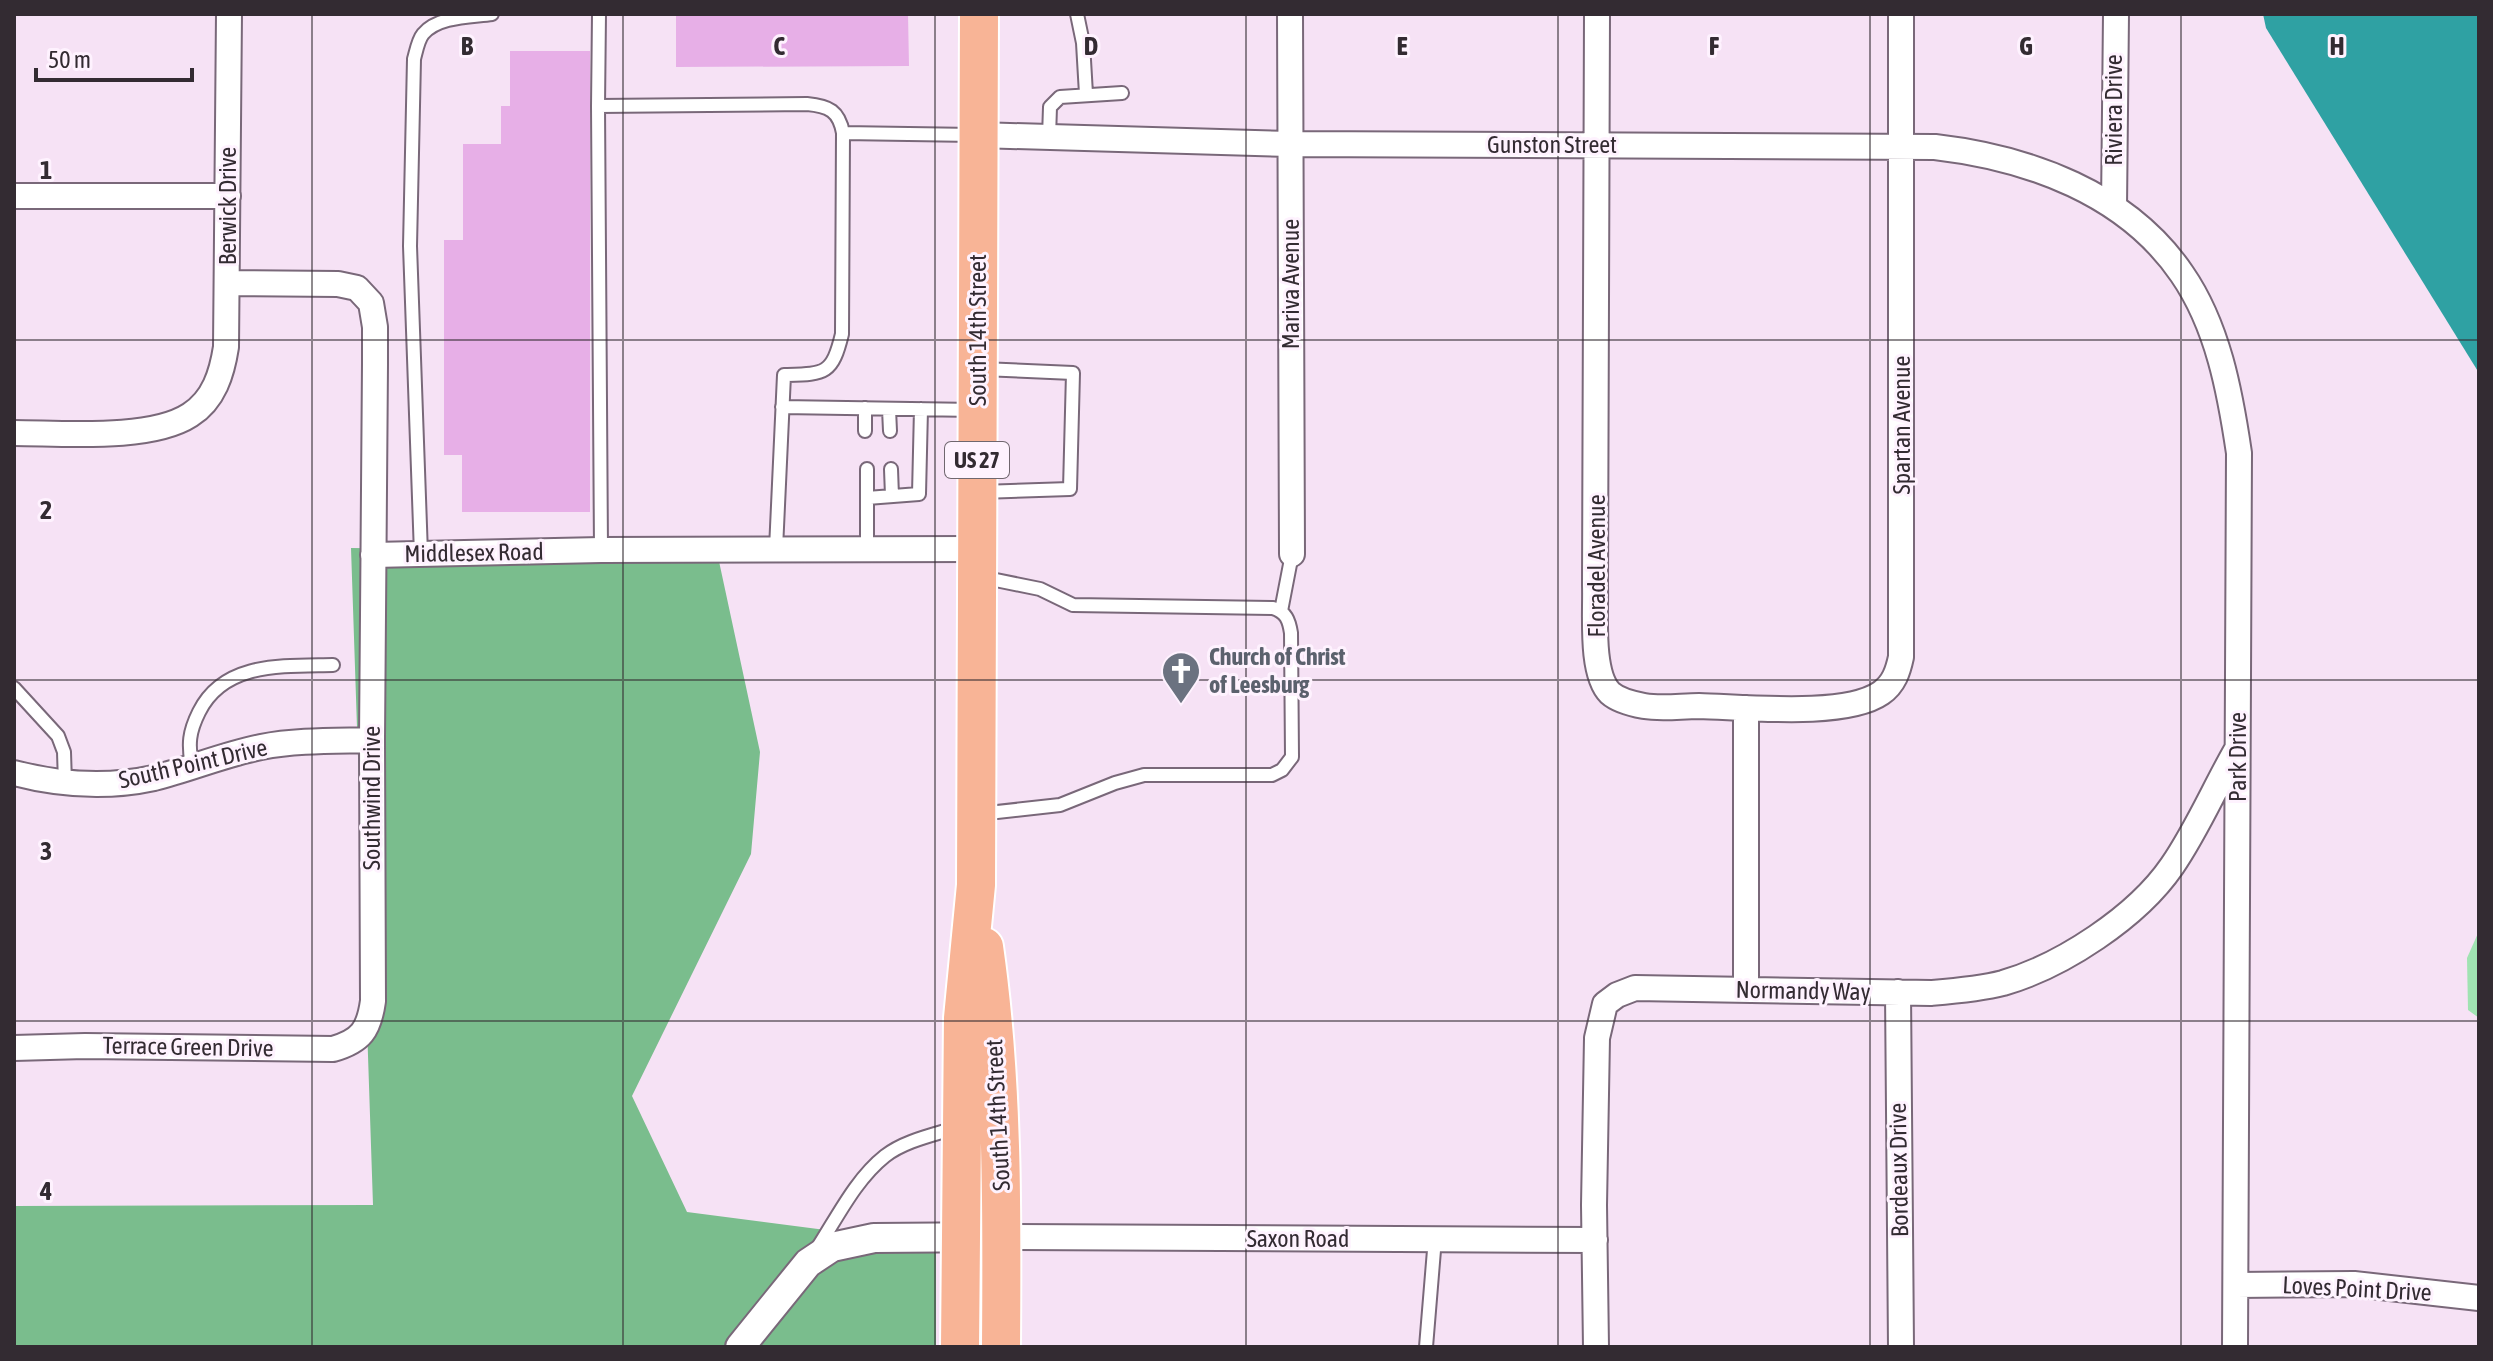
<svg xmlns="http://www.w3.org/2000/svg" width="2493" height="1361" font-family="'Asap Condensed',sans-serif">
  <rect width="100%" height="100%" fill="#f6e2f5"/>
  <!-- green -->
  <path fill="#a0e3b2" d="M2479,931V1018L2468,1010L2467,958Z"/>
  <!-- forest -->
  <path fill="#7abd8d" d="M351,548L717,552L760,752L751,854L632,1096L687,1212L841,1232L810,1248L807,1246L725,1347H14V1206L373,1205Z
    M936,1250V1347H755C779,1317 811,1263 850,1254C875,1247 910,1251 936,1250Z"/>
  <!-- water -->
  <path fill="#2fa1a3" d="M2263,14H2479V373L2266,28Z"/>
  <!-- building -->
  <path fill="#e7afe7" d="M676,14H908L909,66L676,67Z
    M510,51H590V512H462V455H444V240H463V144H501V106H510Z"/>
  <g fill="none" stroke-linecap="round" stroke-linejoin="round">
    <defs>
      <path id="service" d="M599,14L598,106L807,104C829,106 839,111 843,133L974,135
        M1077,14L1083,43L1086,94
        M598,106L601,550
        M1049,137L1050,107L1060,97L1122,93
        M782,407L975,410
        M865,408V431
        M889,409L890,431
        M867,469V498
        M891,469L892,496
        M981,492L1070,489L1073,373L982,369
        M867,548V498L919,494L921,409
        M776,549L784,375C825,374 832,375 842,334L843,133
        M421,554L410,246L414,59C416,52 418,40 423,34C438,16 471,17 492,14
        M1281,611L1292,554
        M14,688L58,736L64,752L65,783
        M192,766C188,744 189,732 199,712C224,661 285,666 333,665
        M979,814L1060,805L1115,783L1144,775H1272L1282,770L1292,757L1291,633C1289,620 1286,612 1273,608L1073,605L1040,589L981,577
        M818,1247C838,1216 856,1179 885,1156C904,1141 933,1135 955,1128
        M1426,1347L1435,1238"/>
      <path id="minor" d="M1290,14L1292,554
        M1597,14L1595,585C1596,612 1590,673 1610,693C1619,701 1633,704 1644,706C1662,709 1681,706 1699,706C1744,707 1845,718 1881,693C1894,684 1898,671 1901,657V14
        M978,135L1290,144L1935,147C2029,158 2127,193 2182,274C2218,326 2230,392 2239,453L2235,1347
        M14,196H228
        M2114,207L2116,14
        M14,433C62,433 150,441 190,415C214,400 222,373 226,347L229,14
        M373,555L601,550L977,549
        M14,773C60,785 108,788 154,778C190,769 225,754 261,747C297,740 335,741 372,740
        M1746,990V708
        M1898,992L1901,1347
        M14,1048L85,1046L333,1049C361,1041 369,1030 373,1001L372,740L375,364V327L371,303L357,288L338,284L228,283
        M1002,1237L1595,1240
        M2236,1285L2354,1284L2479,1298
        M1596,1347L1594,1205L1597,1038L1605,1004L1617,995L1635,988L1931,993C1955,991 1980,989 2003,983C2062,966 2137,917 2172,866C2197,830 2215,787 2237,749"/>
      <path id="tertiary" d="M740,1347L808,1263L832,1247L874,1238L1002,1237"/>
      <path id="trunk" d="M984,947C1003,1080 1002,1213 1001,1347
        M960,1347L963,1018L976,885L979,14"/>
    </defs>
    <!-- service casing -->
    <use href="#service" stroke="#796879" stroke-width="16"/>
    <!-- minor casing -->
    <use href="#minor" stroke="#796879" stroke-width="28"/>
    <!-- tertiary casing -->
    <use href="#tertiary" stroke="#796879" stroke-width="32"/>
    <!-- trunk casing -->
    <use href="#trunk" stroke="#fff" stroke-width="42"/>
    <!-- service -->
    <use href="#service" stroke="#fff" stroke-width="12"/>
    <!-- minor -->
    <use href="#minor" stroke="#fff" stroke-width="24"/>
    <!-- tertiary -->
    <use href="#tertiary" stroke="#fff" stroke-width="28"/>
    <!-- trunk -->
    <use href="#trunk" stroke="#f8b496" stroke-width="38"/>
  </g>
  <!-- grid -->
  <path fill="none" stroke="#332b32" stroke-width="2" stroke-opacity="0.55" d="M312,14V1347M623,14V1347M935,14V1347M1246,14V1347M1558,14V1347M1870,14V1347M2181,14V1347M14,340H2479M14,680H2479M14,1021H2479"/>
  <!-- icons -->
  <defs>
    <symbol id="church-pin" viewBox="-11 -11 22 30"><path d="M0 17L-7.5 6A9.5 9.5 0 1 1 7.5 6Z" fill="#6b7280" stroke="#fef2fe"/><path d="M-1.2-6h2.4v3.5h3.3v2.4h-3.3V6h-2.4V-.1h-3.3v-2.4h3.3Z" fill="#fff"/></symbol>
  </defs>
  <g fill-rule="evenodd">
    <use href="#church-pin" x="1159" y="649" width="44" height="60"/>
  </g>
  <g text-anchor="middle" stroke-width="6" stroke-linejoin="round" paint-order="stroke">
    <!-- shield labels -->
    <rect fill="#fef2fe" stroke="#70676f" stroke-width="2" x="945" y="442" width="64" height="36" rx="6"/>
    <g font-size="22" font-weight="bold" fill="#332b32">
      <text x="977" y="468">US 27</text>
    </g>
    <!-- street labels -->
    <g font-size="24" fill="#332b32" stroke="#fef2fe">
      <text transform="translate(2114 110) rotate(-90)" y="8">Riviera Drive</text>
      <text x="1552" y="153">Gunston Street</text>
      <text transform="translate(228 206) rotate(-90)" y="8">Berwick Drive</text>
      <text transform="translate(1291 284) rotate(-90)" y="8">Mariva Avenue</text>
      <text transform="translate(978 330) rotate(-90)" y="8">South 14th Street</text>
      <text transform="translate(1902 425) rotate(-90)" y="8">Spartan Avenue</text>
      <text transform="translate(474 553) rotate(-1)" y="8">Middlesex Road</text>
      <text transform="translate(1597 566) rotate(-90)" y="8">Floradel Avenue</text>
      <text transform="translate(2238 757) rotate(-90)" y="8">Park Drive</text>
      <text transform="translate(193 764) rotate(-13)" y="8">South Point Drive</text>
      <text transform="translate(372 798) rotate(-90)" y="8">Southwind Drive</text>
      <text transform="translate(1803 991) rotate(1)" y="8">Normandy Way</text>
      <text transform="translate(188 1047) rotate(1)" y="8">Terrace Green Drive</text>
      <text transform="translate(998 1115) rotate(-93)" y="8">South 14th Street</text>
      <text transform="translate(1899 1170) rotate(-91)" y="8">Bordeaux Drive</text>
      <text x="1298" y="1247">Saxon Road</text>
      <text transform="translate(2357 1289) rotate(3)" y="8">Loves Point Drive</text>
    </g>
    <!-- worship labels -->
    <g font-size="24" font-weight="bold" fill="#5b616d" stroke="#fef2fe" text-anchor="start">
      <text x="1209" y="665">Church of Christ<tspan x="1209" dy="28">of Leesburg</tspan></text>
    </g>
  </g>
  <g font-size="26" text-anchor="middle" font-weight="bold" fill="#332b32" stroke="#fef2fe" stroke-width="6" stroke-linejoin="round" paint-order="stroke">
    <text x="467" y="55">B</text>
    <text x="779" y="55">C</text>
    <text x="1091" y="55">D</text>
    <text x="1402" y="55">E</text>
    <text x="1714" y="55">F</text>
    <text x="2026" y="55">G</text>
    <text x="2337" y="55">H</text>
    <text x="46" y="179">1</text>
    <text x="46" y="519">2</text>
    <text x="46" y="860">3</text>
    <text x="46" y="1200">4</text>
  </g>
  <!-- border -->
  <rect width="2493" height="1361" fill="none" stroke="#332b32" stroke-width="32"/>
  <!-- scale -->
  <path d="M36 68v12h156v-12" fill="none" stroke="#332b32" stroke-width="4"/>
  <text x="48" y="68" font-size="24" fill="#332b32" stroke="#fef2fe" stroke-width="6" paint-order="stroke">50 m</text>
</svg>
